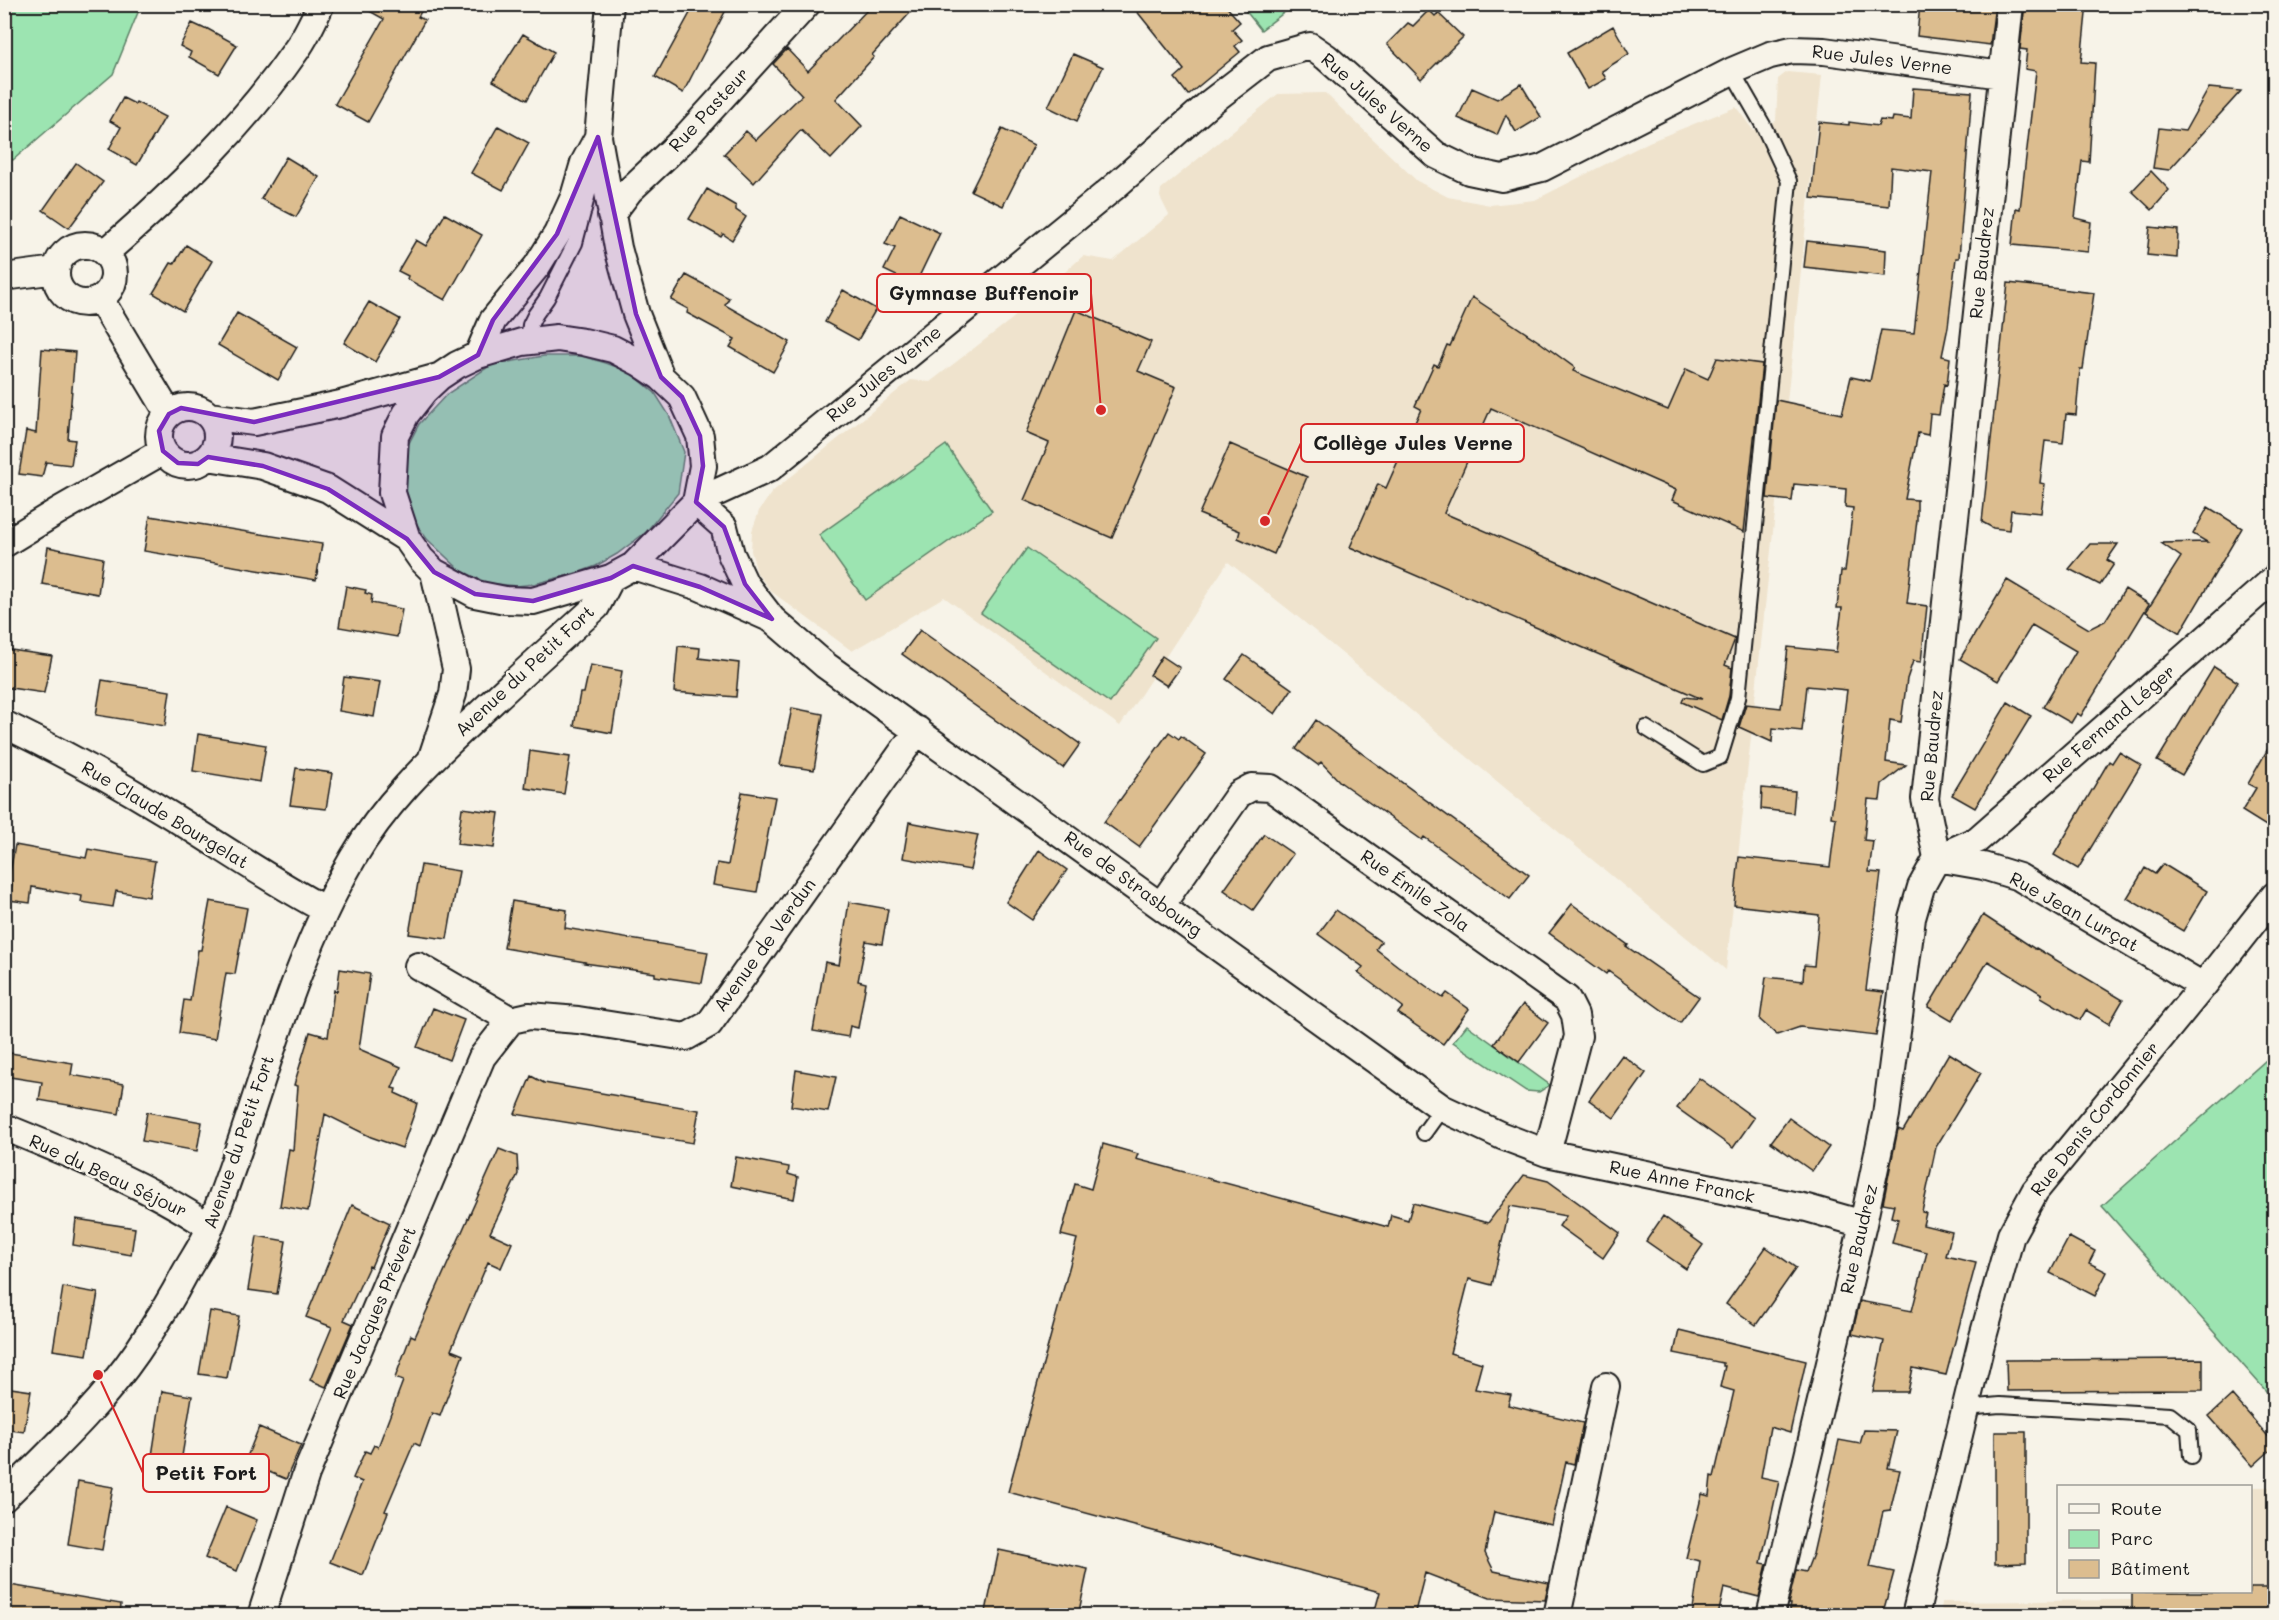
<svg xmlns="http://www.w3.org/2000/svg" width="2279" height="1620" font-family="Mali,sans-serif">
  <rect width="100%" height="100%" fill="#f7f3e8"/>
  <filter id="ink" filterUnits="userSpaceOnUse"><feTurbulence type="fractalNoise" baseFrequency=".0167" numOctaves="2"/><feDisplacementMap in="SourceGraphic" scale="12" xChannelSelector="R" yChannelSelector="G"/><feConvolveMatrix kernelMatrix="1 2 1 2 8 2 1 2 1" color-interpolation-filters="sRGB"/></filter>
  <g filter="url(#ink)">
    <!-- built -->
    <path fill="#efe3cd" d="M1787,72L1822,75L1726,970L1293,613L1228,562L1120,726L944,597L852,651L772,592L757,573L751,551L752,531L759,511L772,492L911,380L930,382L1012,319L1083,256L1113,261L1169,215L1160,197L1161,189L1278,94L1325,93L1417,181L1448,197L1490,205L1535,200L1649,142L1736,107L1753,130L1776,121L1778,79Z
      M2251,1487H2274V1615L1942,1616L1941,1602L2131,1600L2132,1592H2250Z"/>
    <!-- green -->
    <path fill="#9ce4b1" stroke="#5c8066" stroke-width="1.5" d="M4,5H141L113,74L13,160L5,157Z
      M1241,5H1294L1261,30Z
      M544,356H581L606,363L630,372L655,393L669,415L684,452L678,493L646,532L617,554L596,566L580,572L534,584L517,586L487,583L460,570L427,539L408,512L404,470L407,447L419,424L447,394L491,365Z
      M946,445L992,511L865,600L819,535Z
      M1027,548L1156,638L1110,703L981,613Z
      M1467,1025L1550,1085L1539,1092L1526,1091L1453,1042Z
      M2274,1053V1400L2102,1206Z"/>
    <!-- building -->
    <path fill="#dcbd8f" stroke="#1c1c1c" stroke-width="1.5" d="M357,4H425L418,17L425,20L368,122L335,104L384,19Z
      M695,4H729L683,93L655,77Z
      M873,4H918L872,55L874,57L836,99L862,126L831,159L801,130L754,183L724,154L746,131L756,140L802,95L773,64L787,49L808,71Z
      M1131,4H1224L1240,22L1232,29L1242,40L1235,46L1240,52L1188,95L1175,78L1184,70Z
      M1920,4H1995L1990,45L1917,36Z
      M2025,4H2087L2081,62L2095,63L2089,162L2082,161L2075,218L2091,222L2088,252L2012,245L2016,208L2020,209L2036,71L2025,69L2027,50L2020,49Z
      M1429,10L1435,16L1438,13L1463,37L1421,79L1387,44L1408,23L1413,26Z
      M192,23L205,29L206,28L237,45L219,74L189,57L191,52L180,46Z
      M1613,26L1629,54L1602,71L1606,79L1588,89L1567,53Z
      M523,34L554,52L527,100L493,81Z
      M1073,54L1103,67L1077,121L1048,107Z
      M1521,84L1541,117L1516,132L1506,115L1497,135L1458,118L1472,88L1497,99Z
      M1913,88L1972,92L1959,258H1956L1948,327L1942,356L1950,358L1947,385L1944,384L1939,415L1930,414L1928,435L1918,433L1905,499L1917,500V520L1907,603L1927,606L1921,662L1913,661L1907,679L1901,722L1890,720L1886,762L1906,765L1882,784L1880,800L1868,799L1864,840L1873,841L1869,872L1881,873L1866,990L1884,992L1876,1036L1800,1027L1777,1035L1760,1020L1766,977L1803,981L1804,965L1814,966L1819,915L1734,905L1739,857L1830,867L1836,818L1831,817L1847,690L1807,686L1802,731L1773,728L1772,742L1739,727L1746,704L1781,708L1788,647L1836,652L1842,608H1837L1841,571H1845L1853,508L1845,507L1846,489L1794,484L1792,501L1767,498L1776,400L1842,414L1851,377L1870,381L1881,330L1914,333L1932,172L1891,167L1889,206L1811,198L1819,122L1849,125V122L1878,126L1880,120L1892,121L1893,117L1911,119Z
      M2209,88L2241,91L2169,170L2153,168L2159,128L2185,131Z
      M123,98L135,104L136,102L165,117L137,165L109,149L121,127L110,121Z
      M498,126L529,143L503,190L471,173Z
      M1002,129L1034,145L1003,206L971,191Z
      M286,157L319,177L296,217L261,199Z
      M76,163L103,182L69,228L43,210Z
      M2151,171L2169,190L2152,210L2132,191Z
      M707,189L736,206V210L746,217L732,240L723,234L721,237L689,219Z
      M445,214L482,235L445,300L407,279L408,276L398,271L416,240L426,246Z
      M900,214L940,233L915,285L884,270L895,248L885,244Z
      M2150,227L2178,230L2177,258L2147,255Z
      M1807,241L1886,250L1885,276L1804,267Z
      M186,245L212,261L183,311L153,293L171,263L174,264Z
      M686,275L729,298L725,305L790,342L773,372L730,347L735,339L687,313L688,309L671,300Z
      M2008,283L2094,293L2083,369H2080L2076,415L2066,414L2063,443L2045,441L2040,483L2045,484L2041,513L2011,510L2009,530L1993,528L1982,522Z
      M843,290L876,309L858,340L825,322Z
      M1472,297L1541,343L1575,368L1573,371L1668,410L1686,369L1708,379L1717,358L1762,364L1744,532L1672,500L1676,490L1491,408L1444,513L1735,639L1725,665L1732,668L1729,696L1722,720L1682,702L1684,697L1702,699L1350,547L1378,484L1386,488L1421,409L1415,406L1434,364L1438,366L1447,345L1450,346Z
      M369,302L400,319L375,362L344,343Z
      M1076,310L1151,342L1138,371L1176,387L1112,538L1024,500L1049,443L1026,433Z
      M237,313L297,347L278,380L218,345Z
      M42,349L75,352L68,439L75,440L71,465L46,462L42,477L19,474L26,431L36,433Z
      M1230,444L1307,477L1274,554L1238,538L1240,531L1199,514Z
      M2208,507L2242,528L2180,633L2146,612L2181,557L2161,543L2207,542L2193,534Z
      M150,516L322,544L316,580L144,551Z
      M2090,544H2118L2107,560L2114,564L2100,585L2069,569Z
      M48,547L103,558L98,594L42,584Z
      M2007,580L2089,629L2105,621L2125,589L2149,604L2081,716L2077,713L2071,723L2043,707L2076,651L2032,625L1998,681L1960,659Z
      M346,586L366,590L365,593L372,595L371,603L402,609L397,637L339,627Z
      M920,630L1080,744L1063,768L902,654Z
      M678,646L700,648L699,658L739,663L736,697L674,692Z
      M4,649L52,656L44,693L4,687Z
      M1244,655L1292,689L1275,714L1226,679Z
      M1162,656L1180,668L1167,686L1150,675Z
      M590,665L622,671L612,733L574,726L580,693H584Z
      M2214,667L2238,682L2182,775L2157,761Z
      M344,677L380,682L374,717L339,711Z
      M102,680L170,691L165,726L96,715Z
      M2008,702L2031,716L1975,808L1952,795Z
      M792,708L823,714L814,770L780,765Z
      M1316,720L1529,875L1510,899L1424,837L1422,840L1340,782L1321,762L1318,765L1296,749Z
      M1169,732L1179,739L1181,736L1206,754L1139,847L1104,822Z
      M198,734L266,745L260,782L193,771Z
      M2274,738V810L2266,826L2242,811L2256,788L2248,784Z
      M530,751L570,757L564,794L525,788Z
      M2119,752L2141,765L2078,869L2054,855L2109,761L2112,763Z
      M296,768L332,773L326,809L290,805Z
      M1762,788L1795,791L1793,813L1761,809Z
      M742,792L775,797L757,892L713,885L717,863L728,865Z
      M462,808L499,813L494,848L457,844Z
      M909,822L978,835L970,870L903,858Z
      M1264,834L1293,854L1253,910L1224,890Z
      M15,845L86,858L88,849L155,861L149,897L116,891L113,907L81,902L82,896L32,887L30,903L9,900L12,884L8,883Z
      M1039,850L1067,870L1032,920L1006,902Z
      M2163,864L2207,891L2183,931L2127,898L2145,868L2155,874Z
      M421,865L459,871L447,939L409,934Z
      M210,901L247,908L235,974L226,973L215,1039L179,1033L184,1000L190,1001L198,950H201Z
      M512,901L567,910L565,928L708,952L702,983L655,976V973L584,963L585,962L504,948Z
      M849,902L888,909L882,944L866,941L858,981L866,983L858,1028L850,1026L848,1037L813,1031L825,962L839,965Z
      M1572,904L1628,945L1626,946L1699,997L1680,1023L1608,971L1606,974L1549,933Z
      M1336,910L1381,942L1376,949L1398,966L1443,998L1447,993L1469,1009L1443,1044L1398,1013L1403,1007L1358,973L1363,967L1318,934Z
      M1983,915L2035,949L2036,948L2123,1000L2109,1024L2086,1010L2080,1020L2041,997L2042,994L1988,961L1952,1021L1928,1007Z
      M340,969L370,974L359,1049L401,1067L392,1088L396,1089L395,1093L417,1103L415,1111L402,1148L371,1137L325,1114L308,1211L280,1206L289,1149L293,1150L298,1086L294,1085L310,1032L328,1037L334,990L337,991Z
      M1523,1004L1548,1023L1519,1062L1494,1044Z
      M433,1008L464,1020L449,1060L417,1047Z
      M4,1052L73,1063L71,1075L124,1084L119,1114L39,1100L42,1082L4,1076Z
      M1949,1053L1981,1073L1936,1147L1922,1212L1926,1213L1923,1225L1952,1232L1946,1256L1976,1263L1946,1375L1913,1368L1908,1392H1873L1884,1341L1852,1334L1860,1301L1912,1311L1927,1252L1892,1243L1898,1219L1891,1217L1894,1205L1883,1203L1898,1129L1903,1131Z
      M1622,1055L1646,1073L1614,1118L1589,1100Z
      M796,1070L836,1077L828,1112L791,1106Z
      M531,1076L544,1083L699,1110L693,1143L515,1114Z
      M1699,1078L1754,1118L1733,1148L1677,1108Z
      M147,1112L202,1122L197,1151L142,1141Z
      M1789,1118L1829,1147L1812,1171L1771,1142Z
      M1103,1144L1138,1154L1136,1159L1388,1227L1391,1215L1408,1220L1413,1203L1488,1223L1524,1175L1548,1181L1620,1233L1603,1258L1559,1226L1566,1216L1510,1206L1492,1285L1469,1279L1450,1353L1482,1363L1475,1389L1511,1395L1508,1405L1583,1423L1574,1464L1566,1462L1552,1525L1494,1512L1485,1553L1494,1571L1549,1583L1545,1600L1490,1598L1425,1573L1414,1616H1394L1375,1610L1380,1592L1008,1492L1077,1239L1061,1235L1075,1184L1091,1189Z
      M499,1149L517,1156L518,1174L490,1233L512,1243L501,1268L488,1262L451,1350L463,1355L440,1416L432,1413L420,1446L414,1443L385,1511L388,1512L363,1575L330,1562L362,1482L353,1478L365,1451L370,1453L374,1445L378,1447L403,1381L395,1378L411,1335L415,1337Z
      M736,1157L789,1167L788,1174L798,1177L794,1199L731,1186Z
      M352,1205L390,1223L371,1267L369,1266L344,1320L353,1324L326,1387L310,1380L332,1327L306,1317Z
      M1663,1216L1703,1245L1686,1269L1646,1241Z
      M76,1219L135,1228L131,1255L73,1245Z
      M257,1236L286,1241L277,1294L248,1290Z
      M2069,1237L2095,1251L2089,1263L2107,1272L2095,1296L2050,1273Z
      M1766,1247L1796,1268L1756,1325L1726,1304Z
      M63,1287L98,1293L87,1355L53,1350Z
      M210,1311L239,1316L227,1378L199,1374Z
      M1679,1330L1806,1361L1790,1433L1770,1427L1761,1477L1779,1481L1761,1563L1767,1564L1759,1597L1724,1588L1718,1616H1692L1700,1561L1686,1558L1702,1494L1709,1496L1711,1476L1714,1477L1734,1391L1720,1387L1725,1366H1723V1363L1674,1353Z
      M2203,1359V1390L2007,1391L2006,1360Z
      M4,1387L31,1391L24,1432L4,1429Z
      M162,1391L192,1396L179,1474L150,1469Z
      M2232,1395L2274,1443V1447L2253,1466L2209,1416Z
      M259,1427L301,1445L286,1479L245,1462Z
      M1864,1430L1897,1431L1888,1468L1900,1470L1890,1511L1883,1512L1870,1567L1894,1572L1882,1616H1788L1790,1604H1788L1796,1570L1806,1572L1813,1554L1839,1440L1860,1444Z
      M1995,1432H2026V1563L1995,1564Z
      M78,1481L113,1487L102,1550L68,1544Z
      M226,1507L257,1520L237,1571L205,1558Z
      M999,1550L1088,1569L1078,1616H985Z
      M4,1584L121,1604L120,1616H4Z
      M2250,1588H2274V1616H2132V1592H2250Z"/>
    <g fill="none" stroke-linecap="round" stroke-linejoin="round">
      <defs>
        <path id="lane" d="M528,341L530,325L535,315L547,298L575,243L590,186
          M1646,728L1703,764L1720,757L1738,698L1789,181L1763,125L1732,71
          M1424,1133L1442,1108
          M1965,1408L2000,1405L2170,1415L2189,1430L2191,1456"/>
        <path id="street" d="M610,4L598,137L618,248L636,314L661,377
          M611,215L630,190L683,140L807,4
          M56 274a29 29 0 1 1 58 0a29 29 0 1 1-58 0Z
          M105,253C176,191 243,127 297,49C307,35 314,19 321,4
          M4,277L56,270
          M100,299L169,414
          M557,338L584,342L613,349L640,363L661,377L682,397L700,436L703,466L696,502L633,566L611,578L533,601L505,600L475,594L434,572L421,559L407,539L392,493L395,436L406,414L424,391L439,377L457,365L478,355L522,342Z
          M478,355L493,320L537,266L557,234L574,197L584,163L598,137
          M159 436a29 29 0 1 1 58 0a29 29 0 1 1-58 0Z
          M209,416L254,422L341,404L438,377
          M208,457L263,466L328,489L407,539
          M4,544L58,511L163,451
          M633,566L700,587L772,619L745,584L731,554L724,527L696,502L770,468L1113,188L1211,102L1268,58L1310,46L1326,57L1436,155L1469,171L1502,178L1542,168L1732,71L1770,55L1792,50L1824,51L2002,75
          M772,619L825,665L1442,1108L1502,1136L1547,1153L1807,1208L1863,1224
          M4,724C59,751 113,780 165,812C218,844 269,880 324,909
          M432,757L453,694L456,669L434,572
          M1937,858L1977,840L2274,579
          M1937,858L1983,866L2019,877L2203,986
          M1162,904L1239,794L1252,787L1271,788L1567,999L1575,1015L1578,1036L1547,1153
          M418,966L511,1020
          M511,1020L529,1016L578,1020L686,1037L709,1024L918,730
          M4,1127C75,1156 147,1185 210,1227
          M4,1498C50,1452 100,1406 137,1352C154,1327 171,1300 185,1273C194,1257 205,1242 211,1225C260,1102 286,973 353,858C383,806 427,763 471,722C512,683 554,645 596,607L611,578
          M261,1616L306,1474L482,1057L511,1020
          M1557,1616L1606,1386
          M1770,1616L1863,1224L1886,1115L1912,918L1921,887L1937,858L1925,799L2010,4
          M1915,1616L1981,1344L2011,1235L2035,1191L2203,986L2274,896"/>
      </defs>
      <!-- lane casing -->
      <use href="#lane" stroke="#1c1c1c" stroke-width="18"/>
      <!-- street casing -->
      <use href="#street" stroke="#1c1c1c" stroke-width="30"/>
      <!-- lane -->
      <use href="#lane" stroke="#f7f3e8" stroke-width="14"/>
      <!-- street -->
      <use href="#street" stroke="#f7f3e8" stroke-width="26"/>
    </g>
  </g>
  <!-- marked area -->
  <path fill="#7b2cbf" fill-opacity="0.2" stroke="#7b2cbf" stroke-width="4.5" stroke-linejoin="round" d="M598,137L636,314L661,377L682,397L700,436L703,466L696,502L724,527L745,584L772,619L700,587L633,566L611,578L533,601L475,594L434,572L407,539L328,489L263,466L208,457L198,464L178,463L163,451L159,431L169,414L181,408L254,422L439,377L478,355L493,320L557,234Z"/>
  <g text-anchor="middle" stroke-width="5" stroke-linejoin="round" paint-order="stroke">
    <!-- street labels -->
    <g font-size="18" fill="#1c1c1c" stroke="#f7f3e8">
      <text transform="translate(1882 60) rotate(7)" y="6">Rue Jules Verne</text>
      <text transform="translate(1377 103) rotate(41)" y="6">Rue Jules Verne</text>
      <text transform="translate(709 110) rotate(-47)" y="6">Rue Pasteur</text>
      <text transform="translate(1982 263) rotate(-84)" y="6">Rue Baudrez</text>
      <text transform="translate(884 374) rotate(-39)" y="6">Rue Jules Verne</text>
      <text transform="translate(525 671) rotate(-43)" y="6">Avenue du Petit Fort</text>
      <text transform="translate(2109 724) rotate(-41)" y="6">Rue Fernand Léger</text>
      <text transform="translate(1932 746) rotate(-85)" y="6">Rue Baudrez</text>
      <text transform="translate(165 815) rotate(31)" y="6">Rue Claude Bourgelat</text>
      <text transform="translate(1133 884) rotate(36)" y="6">Rue de Strasbourg</text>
      <text transform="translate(1415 891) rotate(35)" y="6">Rue Émile Zola</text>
      <text transform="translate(2074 912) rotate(29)" y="6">Rue Jean Lurçat</text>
      <text transform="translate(765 945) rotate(-54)" y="6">Avenue de Verdun</text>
      <text transform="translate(2095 1119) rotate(-51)" y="6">Rue Denis Cordonnier</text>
      <text transform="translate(239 1142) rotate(-71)" y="6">Avenue du Petit Fort</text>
      <text transform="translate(108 1176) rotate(25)" y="6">Rue du Beau Séjour</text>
      <text transform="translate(1682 1182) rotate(12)" y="6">Rue Anne Franck</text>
      <text transform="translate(1859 1239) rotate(-77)" y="6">Rue Baudrez</text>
      <text transform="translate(375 1313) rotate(-67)" y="6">Rue Jacques Prévert</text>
    </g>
  </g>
  <!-- callouts -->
  <path fill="none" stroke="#d62828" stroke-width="2" d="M1101 410L1091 293M1265 521L1301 443M98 1375L143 1473"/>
  <g fill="#d62828" stroke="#f7f3e8" stroke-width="2">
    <circle cx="1101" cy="410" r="6"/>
    <circle cx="1265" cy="521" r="6"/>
    <circle cx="98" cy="1375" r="6"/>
  </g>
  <g fill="#f7f3e8" stroke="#d62828" stroke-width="2">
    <rect x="877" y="274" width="214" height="38" rx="6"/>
    <rect x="1301" y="424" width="223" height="38" rx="6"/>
    <rect x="143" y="1454" width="126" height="38" rx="6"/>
  </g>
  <g font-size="20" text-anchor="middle" font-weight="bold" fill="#1c1c1c">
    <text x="984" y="300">Gymnase Buffenoir</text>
    <text x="1413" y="450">Collège Jules Verne</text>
    <text x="206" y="1480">Petit Fort</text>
  </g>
  <!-- margin -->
  <rect width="2279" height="1620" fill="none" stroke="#f7f3e8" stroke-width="24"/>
  <rect x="12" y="12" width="2255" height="1596" fill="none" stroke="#1c1c1c" stroke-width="2" filter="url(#ink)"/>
  <!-- legend -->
  <rect x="2057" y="1485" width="195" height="108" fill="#f7f3e8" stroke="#9f9d96" stroke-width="1.5"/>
  <rect x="2069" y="1504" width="30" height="9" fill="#f7f3e8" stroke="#9f9d96" stroke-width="1.5"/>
  <text x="2111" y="1515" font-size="18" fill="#1c1c1c">Route</text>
  <rect x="2069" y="1530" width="30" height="18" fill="#9ce4b1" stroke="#9f9d96" stroke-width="1.5"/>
  <text x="2111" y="1545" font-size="18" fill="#1c1c1c">Parc</text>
  <rect x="2069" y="1560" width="30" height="18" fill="#dcbd8f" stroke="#9f9d96" stroke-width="1.5"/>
  <text x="2111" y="1575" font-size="18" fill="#1c1c1c">Bâtiment</text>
</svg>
